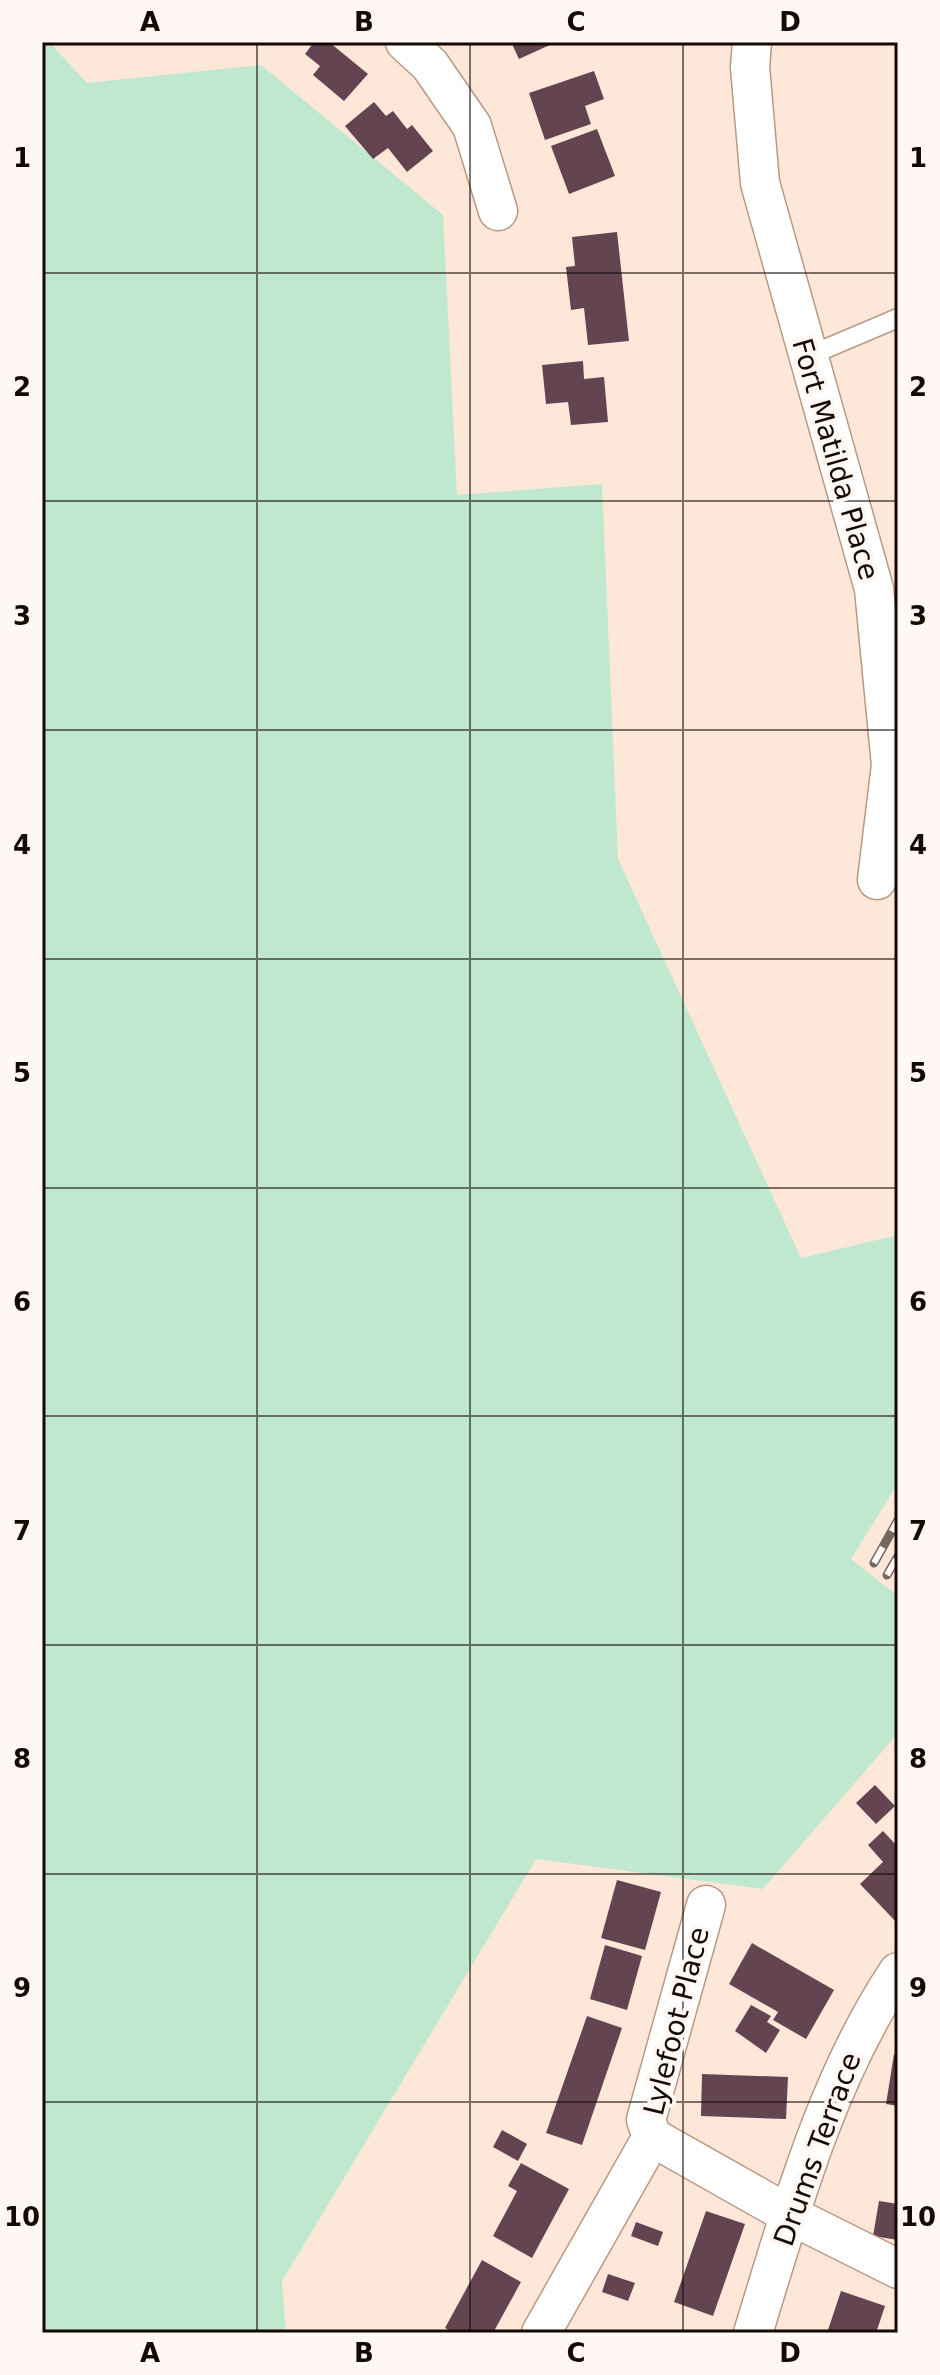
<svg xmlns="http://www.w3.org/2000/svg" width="940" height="2375" font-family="'DejaVu Sans',sans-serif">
  <rect width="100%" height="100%" fill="#fce7d9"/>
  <!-- green -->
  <path fill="#bfe8ce" d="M42,42H49L87,83L261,65L443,215L457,495L602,484L618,859L801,1258L898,1235V1483L851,1559L898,1596V1733L763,1889L536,1859L282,2281L286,2333H42Z"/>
  <!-- building -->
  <path fill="#654452" d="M314,42H329L368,74L344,101L313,75L320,66L305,54Z
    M511,42H551L552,44L519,59Z
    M594,71L604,99L585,106L591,124L545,140L529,93Z
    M374,102L386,116L393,111L407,129L412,125L433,151L407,172L388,148L373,159L345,126Z
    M597,129L615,176L569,194L551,146Z
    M617,232L629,341L588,345L584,308L571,310L566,267L575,266L572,237Z
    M583,361L584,379L604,377L608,422L571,425L568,402L546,404L542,365Z
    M875,1785L895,1806L876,1824L856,1803Z
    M883,1831L898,1847V1924L860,1884L883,1862L868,1845Z
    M617,1880L661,1892L645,1950L601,1938Z
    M752,1943L834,1990L806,2039L773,2020L778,2012L729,1984Z
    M605,1945L642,1956L627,2010L590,1999Z
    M751,2005L771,2016L767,2022L780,2030L766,2053L735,2031Z
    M587,2016L622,2028L582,2145L546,2133Z
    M894,2054L898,2055V2106L886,2104Z
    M702,2074L788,2077L786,2119L701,2116Z
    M502,2130L527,2144L518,2161L493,2147Z
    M521,2163L569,2189L532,2258L493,2236L517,2191L508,2186Z
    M879,2201L898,2204V2240L873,2236Z
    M706,2211L745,2224L713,2316L674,2302Z
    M636,2222L663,2232L658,2246L631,2236Z
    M482,2260L521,2282L493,2333H455L445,2328Z
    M608,2274L635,2283L628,2301L602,2292Z
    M841,2291L885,2306L876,2333H827Z"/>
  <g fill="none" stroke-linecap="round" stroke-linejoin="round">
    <defs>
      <path id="lane" d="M806,357L898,318"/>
      <path id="street" d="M405,42L430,65L472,126L498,211
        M752,42L750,67L760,183L874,589L891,765L877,880
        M652,2137L646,2120L706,1905
        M541,2333L652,2137L790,2215L898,2269
        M753,2333C791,2210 826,2080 898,1972"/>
    </defs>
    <!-- lane casing -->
    <use href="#lane" stroke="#ba9984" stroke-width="21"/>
    <!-- street casing -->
    <use href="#street" stroke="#ba9984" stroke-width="41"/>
    <!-- lane -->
    <use href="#lane" stroke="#fff" stroke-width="18"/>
    <!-- street -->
    <use href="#street" stroke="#fff" stroke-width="38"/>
    <defs>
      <path id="rail" d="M874,1563L898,1520
        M887,1575L898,1556"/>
    </defs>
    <!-- rail casing -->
    <use href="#rail" stroke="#76675e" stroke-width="9"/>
    <!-- rail -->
    <use href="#rail" stroke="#fef7f3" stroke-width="6" stroke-dasharray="18" stroke-linecap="butt"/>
  </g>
  <!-- grid -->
  <path fill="none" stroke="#140903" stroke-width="2" stroke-opacity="0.55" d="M257,42V2333M470,42V2333M683,42V2333M42,273H898M42,501H898M42,730H898M42,959H898M42,1188H898M42,1416H898M42,1645H898M42,1874H898M42,2102H898"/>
  <g text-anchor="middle" stroke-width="8" stroke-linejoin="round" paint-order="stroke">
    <!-- street labels -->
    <g font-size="28" fill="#140903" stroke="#fef7f3">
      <text transform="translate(836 459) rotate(74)" y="10">Fort Matilda Place</text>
      <text transform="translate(676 2021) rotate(-76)" y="10">Lylefoot Place</text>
      <text transform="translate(817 2149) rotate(-70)" y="10">Drums Terrace</text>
    </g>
  </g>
  <!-- border -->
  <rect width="940" height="2375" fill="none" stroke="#fef7f3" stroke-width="88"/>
  <rect x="44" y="44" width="852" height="2287" fill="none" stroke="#140903" stroke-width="3"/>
  <g font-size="26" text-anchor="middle" font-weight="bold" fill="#140903">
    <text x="150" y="31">A</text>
    <text x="364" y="31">B</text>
    <text x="576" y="31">C</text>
    <text x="790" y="31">D</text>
    <text x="22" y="167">1</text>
    <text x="918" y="167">1</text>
    <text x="22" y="396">2</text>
    <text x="918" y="396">2</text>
    <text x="22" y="625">3</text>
    <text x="918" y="625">3</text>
    <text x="22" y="854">4</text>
    <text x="918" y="854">4</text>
    <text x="22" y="1082">5</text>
    <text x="918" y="1082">5</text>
    <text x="22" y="1311">6</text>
    <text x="918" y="1311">6</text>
    <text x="22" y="1540">7</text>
    <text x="918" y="1540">7</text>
    <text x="22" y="1768">8</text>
    <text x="918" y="1768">8</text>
    <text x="22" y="1997">9</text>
    <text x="918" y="1997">9</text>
    <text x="22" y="2226">10</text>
    <text x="918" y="2226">10</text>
    <text x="150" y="2362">A</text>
    <text x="364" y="2362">B</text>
    <text x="576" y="2362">C</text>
    <text x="790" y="2362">D</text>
  </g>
</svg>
